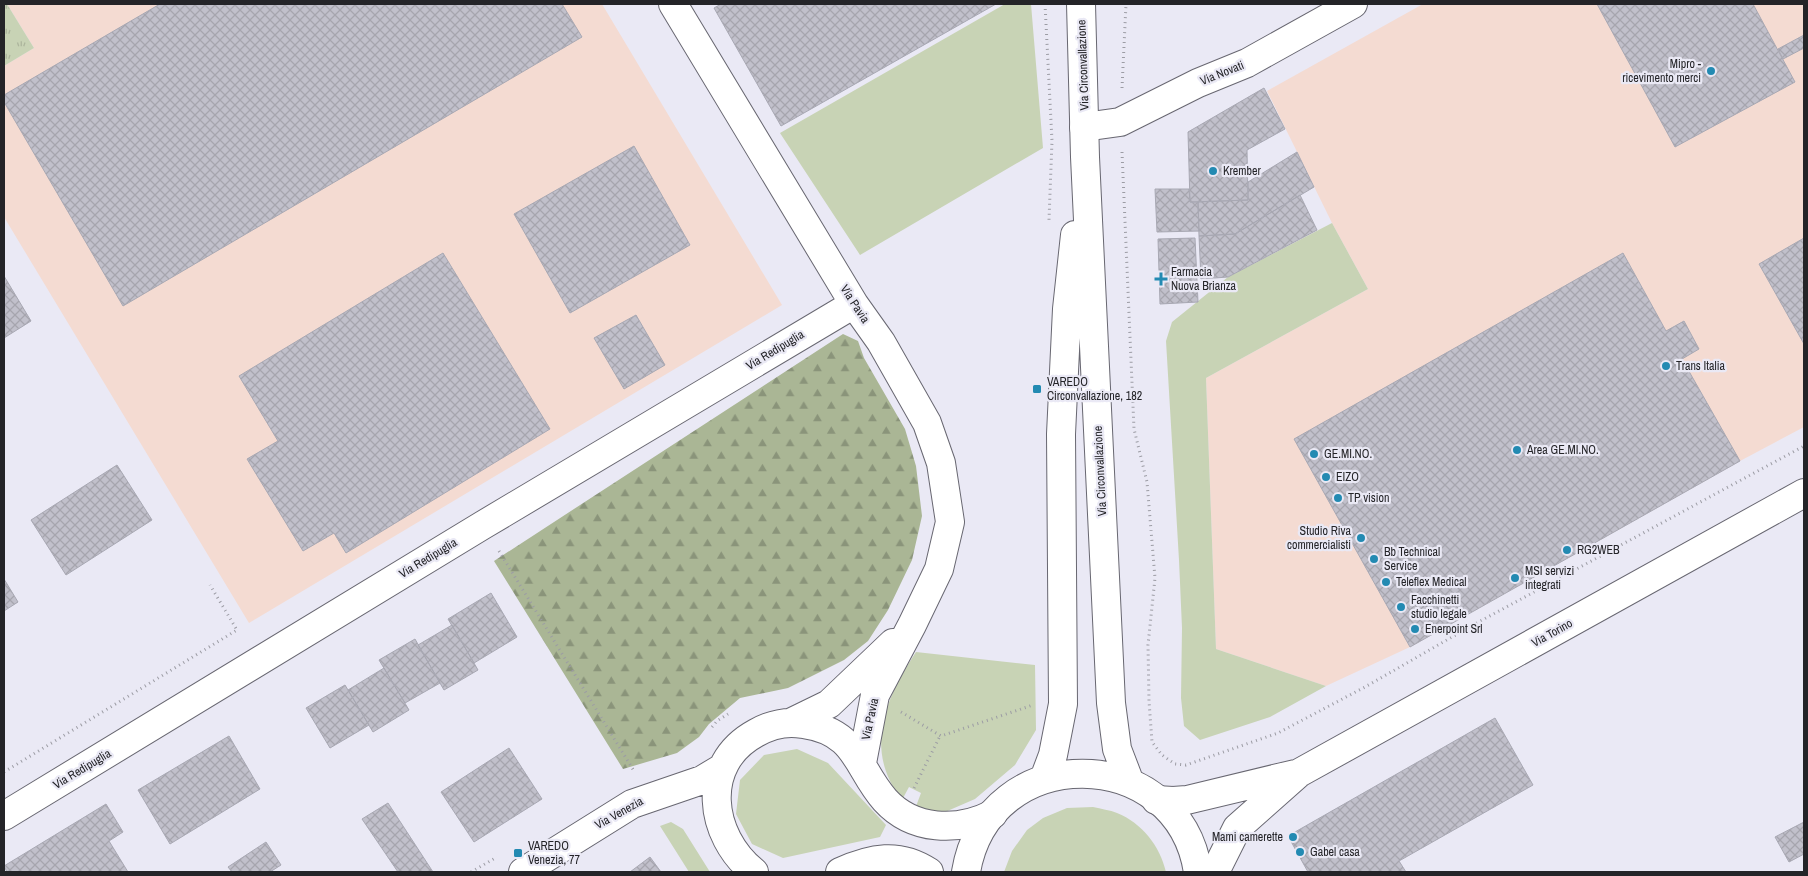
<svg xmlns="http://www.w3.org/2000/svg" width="1808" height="876" font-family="'Archivo Narrow',sans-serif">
  <defs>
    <pattern id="forest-firs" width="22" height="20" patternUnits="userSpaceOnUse" patternTransform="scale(1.25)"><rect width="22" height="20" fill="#aab695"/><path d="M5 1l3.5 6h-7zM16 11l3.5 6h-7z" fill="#8a947a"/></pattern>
    <pattern id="park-tufts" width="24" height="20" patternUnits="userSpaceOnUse" patternTransform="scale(1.25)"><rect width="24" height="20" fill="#c8d3b5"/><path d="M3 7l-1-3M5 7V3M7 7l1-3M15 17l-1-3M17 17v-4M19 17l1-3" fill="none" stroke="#acb59c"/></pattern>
    <pattern id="building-cross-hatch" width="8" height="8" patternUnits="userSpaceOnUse" patternTransform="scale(1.25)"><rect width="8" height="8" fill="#c1c0cb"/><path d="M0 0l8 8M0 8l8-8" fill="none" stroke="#a6a5ae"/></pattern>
  </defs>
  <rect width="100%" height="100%" fill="#eae9f5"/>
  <!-- industrial -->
  <path fill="#f4dbd2" d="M7,4H602L782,305L249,623L4,217V66L34,48Z
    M1423,4H1804V427L1740,461L1410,647L1326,686L1216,649L1206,378L1368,289L1332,223L1267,91Z"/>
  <!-- grass -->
  <path fill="#c8d3b5" d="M1005,4H1031L1043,148L860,255L780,133Z
    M1332,223L1368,289L1206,378L1216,649L1326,686L1270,717L1200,740L1184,726L1181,698L1182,628L1179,560L1166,341L1172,322L1228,277Z
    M916,652L1035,665L1036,730L1015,765L975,799L945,812L925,813L915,809L921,793L909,787L902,800C863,750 885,699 916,652Z
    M797,749L828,763L886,825L880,837L783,858L752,844L736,814L740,780L764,755Z
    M1093,807C1101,809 1110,810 1117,813C1142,823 1160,846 1166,872H1004L1012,851L1027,830L1043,818L1067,808Z
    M671,822L683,829L710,872H689L660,826Z"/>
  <!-- forest -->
  <path fill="url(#forest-firs)" d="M843,334L858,341L864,358L905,429L916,466L922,516L912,560L888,610L868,641L844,660L788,688L740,698L709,724L699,737L677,753L623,769L494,561Z"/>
  <!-- park -->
  <path fill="url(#park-tufts)" d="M4,4H7L34,48L4,66Z"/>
  <!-- building -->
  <path fill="url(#building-cross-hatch)" stroke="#a8a8b3" d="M160,4H562L582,37L123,306L4,102V95Z
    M721,4H996L781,126L714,8Z
    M1597,4H1753L1795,82L1675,147Z
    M1804,35V48L1783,59L1778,49Z
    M1264,88L1285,129L1247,150L1248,200L1190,202L1188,132Z
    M634,146L690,245L570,313L514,214Z
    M1297,152L1314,187L1235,234L1199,236L1198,202L1248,200V182Z
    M1155,189H1189L1190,202H1198L1199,231L1157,232Z
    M1300,195L1317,230L1228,277L1201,279L1199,236L1235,234Z
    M1195,238L1198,302L1160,304L1158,239Z
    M1804,238V344L1759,264Z
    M443,253L550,429L346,553L334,533L303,551L247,459L278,441L239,376Z
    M1623,253L1666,331L1684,321L1699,349L1682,359L1740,461L1410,647L1294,439Z
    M4,276L31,321L4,338Z
    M636,315L665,365L624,389L594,338Z
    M117,465L152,520L66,575L31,520Z
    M4,579L18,602L4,611Z
    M491,593L517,637L474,663L448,619Z
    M452,625L478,670L444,690L418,645Z
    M415,639L440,683L405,703L379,660Z
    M384,668L409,710L373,732L348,690Z
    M345,685L369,725L330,748L306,708Z
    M1495,718L1533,785L1399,861L1406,872H1308L1288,836Z
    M229,736L260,789L170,844L138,790Z
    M509,748L542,799L474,842L441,792Z
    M388,803L433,872H398L362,819Z
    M106,804L123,832L109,841L128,872H7L4,866Z
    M1804,822V854L1789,862L1775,837Z
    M266,842L281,865L270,872H232L228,867Z
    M650,857L661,872H630Z"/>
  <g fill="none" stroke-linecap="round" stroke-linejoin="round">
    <defs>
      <path id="minor" d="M673,4L854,304L881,342L927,423L941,463L950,522L939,569L912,625L875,695L862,763
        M1084,127L1120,122L1198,83L1247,63L1353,4
        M790,723L829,704L893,643
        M1156,800L1173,801L1187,800L1295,774
        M4,816L483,525L854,304
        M523,872L632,804L702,780L722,768
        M754,872C709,836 699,764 756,733C770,725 787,721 803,724C858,732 856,767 885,800C913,831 958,832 993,814
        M840,872C871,858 899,852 929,872
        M1215,872L1237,828L1299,773L1804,493"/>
      <path id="major" d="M1081,4L1085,157L1111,703L1117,749L1130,783
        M1044,779L1053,755L1063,704L1061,434L1067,309L1075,235
        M966,872C988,740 1178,742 1198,872"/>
    </defs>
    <!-- minor casing -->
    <use href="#minor" stroke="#686771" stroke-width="30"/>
    <!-- major casing -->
    <use href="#major" stroke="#686771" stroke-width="30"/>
    <!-- path -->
    <path stroke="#9c9ca4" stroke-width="3" stroke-dasharray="1 4" stroke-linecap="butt" d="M1045,4L1052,141L1049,220
      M1122,88L1126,4
      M1122,152L1134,429L1147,482L1155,578L1148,645L1149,701L1152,742L1162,755L1175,764L1186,765L1278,733L1365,687L1473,625L1804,446
      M499,551L634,771
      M901,712L941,736L1033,705
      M712,727L717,721L728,714
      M4,772L237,630L210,585
      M914,788L940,736
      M471,872L497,857"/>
    <!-- minor -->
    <use href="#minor" stroke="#fff" stroke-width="28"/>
    <!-- major -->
    <use href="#major" stroke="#fff" stroke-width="28"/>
  </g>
  <!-- markers -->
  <g fill="#238ab2" stroke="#eae9f5" stroke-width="2">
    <circle cx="1711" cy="71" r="5"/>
    <circle cx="1213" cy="171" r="5"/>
    <path d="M1158.5 271.5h5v5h5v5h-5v5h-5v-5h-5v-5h5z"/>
    <circle cx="1666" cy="366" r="5"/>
    <rect x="1032" y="384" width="10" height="10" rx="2.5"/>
    <circle cx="1517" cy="450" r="5"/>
    <circle cx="1314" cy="454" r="5"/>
    <circle cx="1326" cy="477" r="5"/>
    <circle cx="1338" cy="498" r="5"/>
    <circle cx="1361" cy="538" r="5"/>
    <circle cx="1567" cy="550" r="5"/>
    <circle cx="1374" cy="559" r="5"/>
    <circle cx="1515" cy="578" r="5"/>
    <circle cx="1386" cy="582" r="5"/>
    <circle cx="1401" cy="607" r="5"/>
    <circle cx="1415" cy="629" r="5"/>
    <circle cx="1293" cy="837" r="5"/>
    <circle cx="1300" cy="852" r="5"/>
    <rect x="513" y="848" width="10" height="10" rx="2.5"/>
  </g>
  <g text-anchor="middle" stroke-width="4.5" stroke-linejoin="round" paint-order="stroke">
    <!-- poi labels -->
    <g font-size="12" fill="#242428" stroke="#eae9f5" text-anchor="start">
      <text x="1701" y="68" text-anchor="end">Mipro -<tspan x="1701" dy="14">ricevimento merci</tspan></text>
      <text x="1223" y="175">Krember</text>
      <text x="1171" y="276">Farmacia<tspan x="1171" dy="14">Nuova Brianza</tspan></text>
      <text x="1676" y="370">Trans Italia</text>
      <text x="1047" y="386">VAREDO<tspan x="1047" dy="14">Circonvallazione, 182</tspan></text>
      <text x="1527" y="454">Area GE.MI.NO.</text>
      <text x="1324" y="458">GE.MI.NO.</text>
      <text x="1336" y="481">EIZO</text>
      <text x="1348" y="502">TP vision</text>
      <text x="1351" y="535" text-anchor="end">Studio Riva<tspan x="1351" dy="14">commercialisti</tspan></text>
      <text x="1577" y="554">RG2WEB</text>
      <text x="1384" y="556">Bb Technical<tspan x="1384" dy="14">Service</tspan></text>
      <text x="1525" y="575">MSI servizi<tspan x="1525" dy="14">integrati</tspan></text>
      <text x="1396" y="586">Teleflex Medical</text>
      <text x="1411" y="604">Facchinetti<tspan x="1411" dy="14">studio legale</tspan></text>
      <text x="1425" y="633">Enerpoint Srl</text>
      <text x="1283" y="841" text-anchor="end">Mami camerette</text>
      <text x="528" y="850">VAREDO<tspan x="528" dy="14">Venezia, 77</tspan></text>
      <text x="1310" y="856">Gabel casa</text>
    </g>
    <!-- street labels -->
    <g font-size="12" fill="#242428" stroke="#eae9f5">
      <text transform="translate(1083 65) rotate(-92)" y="4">Via Circonvallazione</text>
      <text transform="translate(1222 73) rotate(-22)" y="4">Via Novati</text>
      <text transform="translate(855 304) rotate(57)" y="4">Via Pavia</text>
      <text transform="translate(775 350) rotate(-31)" y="4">Via Redipuglia</text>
      <text transform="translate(1100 471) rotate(-93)" y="4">Via Circonvallazione</text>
      <text transform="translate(428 558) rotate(-31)" y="4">Via Redipuglia</text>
      <text transform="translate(1552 633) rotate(-29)" y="4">Via Torino</text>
      <text transform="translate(870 719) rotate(-78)" y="4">Via Pavia</text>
      <text transform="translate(82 769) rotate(-31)" y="4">Via Redipuglia</text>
      <text transform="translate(619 813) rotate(-29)" y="4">Via Venezia</text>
    </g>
  </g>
  <!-- border -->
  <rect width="1808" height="876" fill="none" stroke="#242428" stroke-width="10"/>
</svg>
